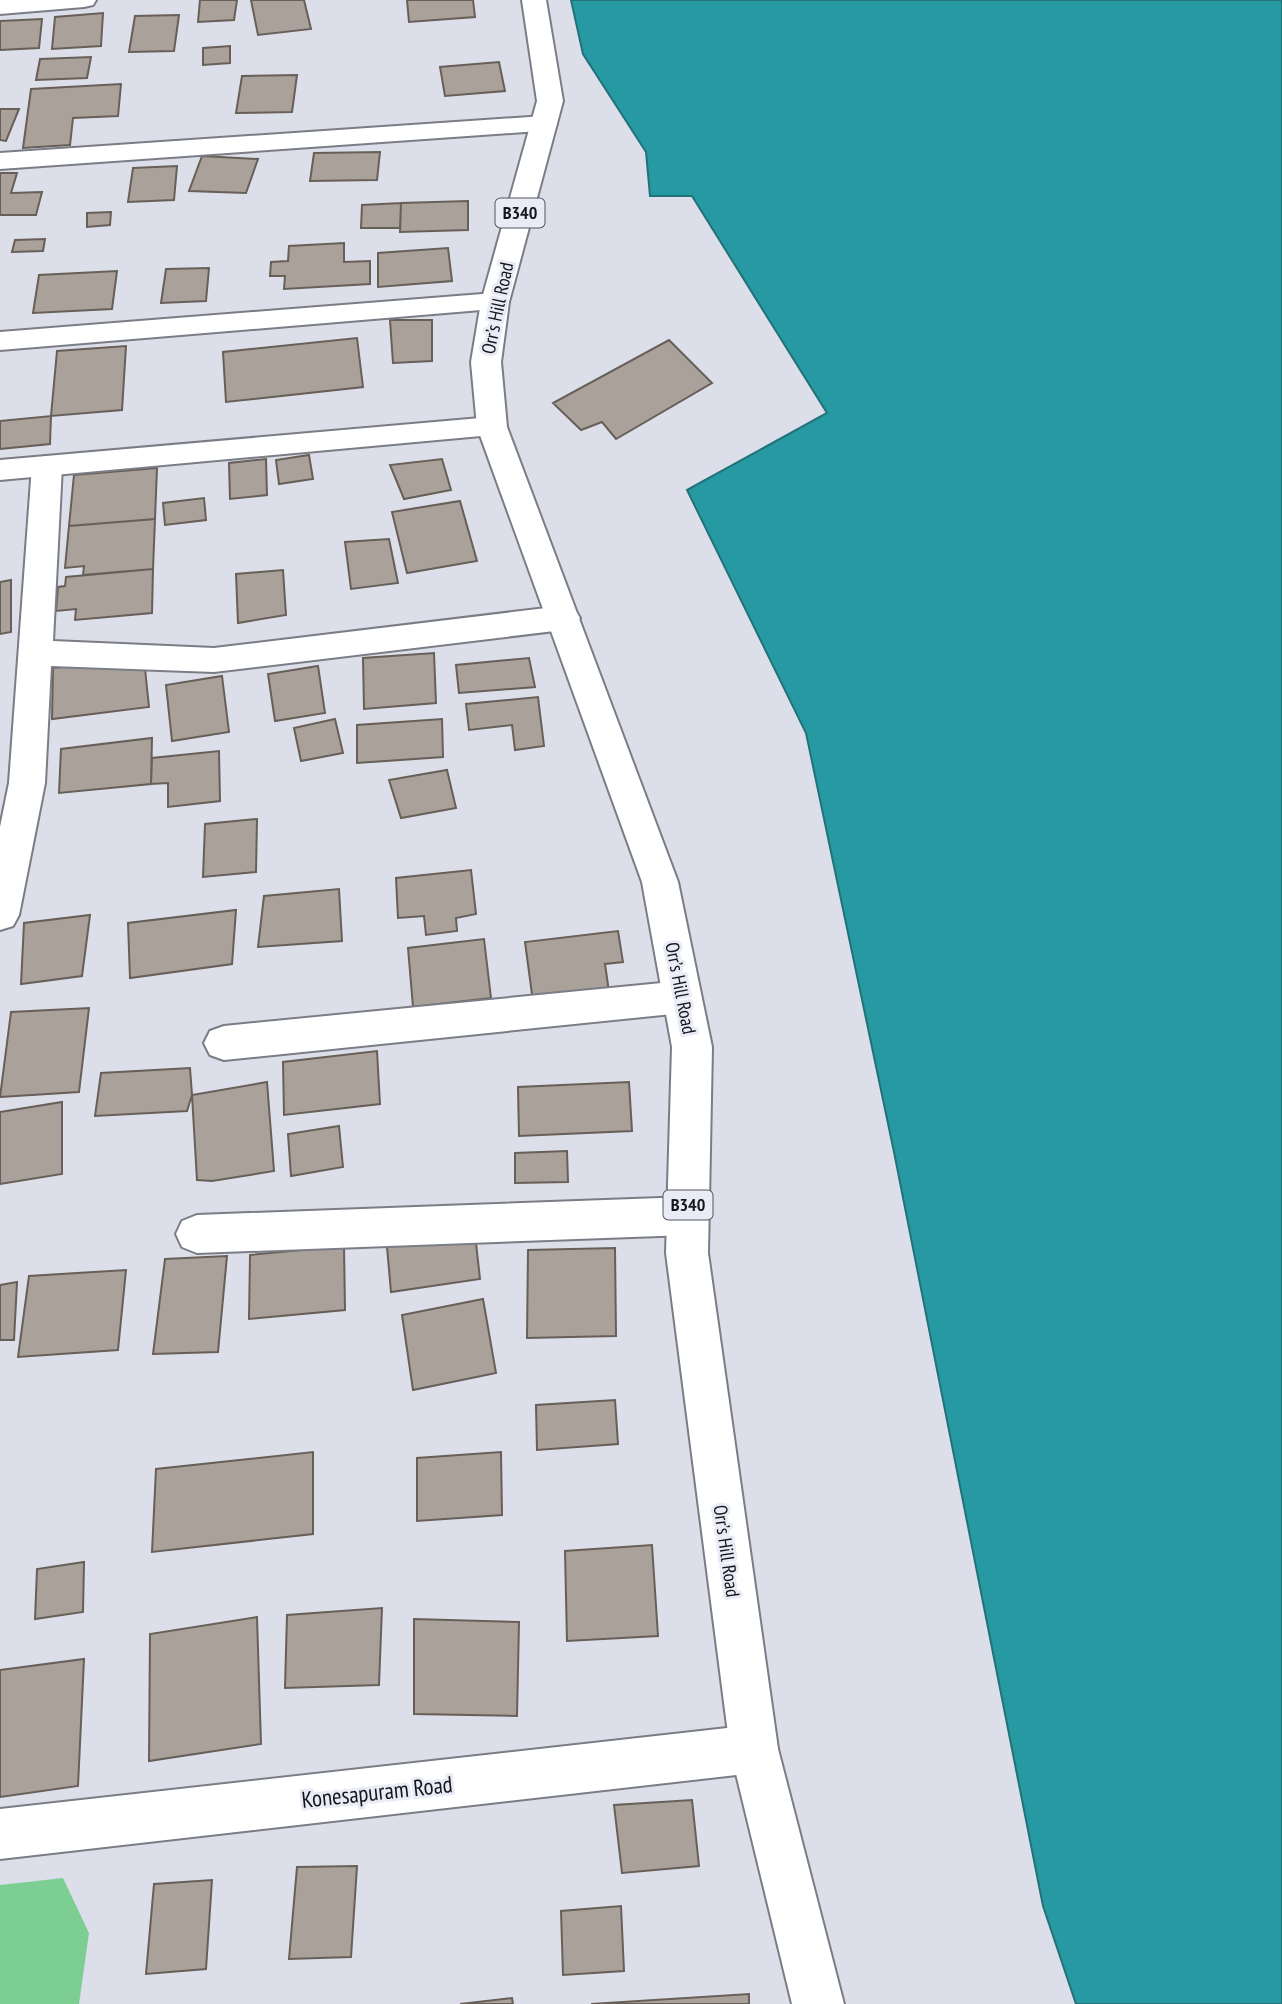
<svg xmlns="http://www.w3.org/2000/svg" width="1282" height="2004" font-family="'PT Sans Narrow',sans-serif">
  <rect width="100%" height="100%" fill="#dcdfe9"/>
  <!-- green -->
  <path fill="#7dce92" d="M63,1878L89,1933L79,2004H0V1885Z"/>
  <!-- water -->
  <path fill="#2799a2" stroke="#227279" stroke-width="2" d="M571,0H1282V2004H1076L1043,1906L894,1152L806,733L687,490L827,413L692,196H650L646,152L583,54Z"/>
  <!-- building -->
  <path fill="#a9a19a" stroke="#675f58" stroke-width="2" d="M200,0H237L234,20L198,22Z
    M251,0H304L311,29L258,35Z
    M407,0H473L475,17L409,22Z
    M103,13L101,46L52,49L55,17Z
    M179,15L174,51L129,52L135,16Z
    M42,19L39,48L0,50V21Z
    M230,46V63L203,65V48Z
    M91,57L87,78L36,80L40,59Z
    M499,62L505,91L445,96L440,67Z
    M297,75L292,112L236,113L242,76Z
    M121,84L118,116L73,118L70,145L23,148L31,89Z
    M0,109H19L6,141L0,140Z
    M380,152L377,180L310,181L314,153Z
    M202,156L258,159L246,193L189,191Z
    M177,166L174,200L128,202L133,168Z
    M0,173H17L11,193L42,192L36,215H0Z
    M468,201V230L400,232L401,203Z
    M401,203L400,228H361L362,205Z
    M111,212L110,225L87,227V213Z
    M45,239L43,251L12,252L15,240Z
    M344,243V262L370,261V284L284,289L285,276H270L271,262L288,261L289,246Z
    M448,248L452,281L378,287V253Z
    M209,268L206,301L161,303L166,269Z
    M117,271L112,309L33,313L39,275Z
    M390,320H432V361L393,363Z
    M357,338L363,387L226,402L223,352Z
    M669,340L712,383L616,439L602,422L581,430L553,403Z
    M126,346L122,410L51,416L57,351Z
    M51,416L50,444L0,449V421Z
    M309,455L313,479L279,484L276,460Z
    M266,459L267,495L230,499L229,463Z
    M442,459L451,490L404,499L390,465Z
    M157,468L155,519L69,526L74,475Z
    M204,498L206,520L165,525L163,503Z
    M460,501L477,561L407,573L392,512Z
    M155,519L153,569L83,575L84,566L65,568L69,526Z
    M389,539L398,583L351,589L345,542Z
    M153,569L152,613L75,620L76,609L56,611L58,587L65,586L66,577Z
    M283,570L286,615L238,623L236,574Z
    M11,580V632L0,634V582Z
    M434,653L436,703L364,709L363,658Z
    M529,658L535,687L459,693L456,665Z
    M144,659L149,707L52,719L53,668Z
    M318,666L325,713L275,721L268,674Z
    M222,676L229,732L172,741L166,685Z
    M538,697L544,746L515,750L512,725L469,730L466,704Z
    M335,719L343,753L301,761L294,728Z
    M442,719L443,757L357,763V725Z
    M152,738L151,784L59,793L61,749Z
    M219,751L220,801L168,807V783L151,784L152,758Z
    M447,770L456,808L401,818L389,780Z
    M257,819L256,872L203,877L205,824Z
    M471,870L476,914L456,918L457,931L426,935L424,916L398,918L396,878Z
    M339,889L342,941L258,947L264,896Z
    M236,910L232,964L130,978L128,923Z
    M90,915L82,976L21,984L24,923Z
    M618,931L623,962L605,964L609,992L533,1002L525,942Z
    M484,939L491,998L413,1007L408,948Z
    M89,1008L79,1092L0,1097L11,1012Z
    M377,1051L380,1104L284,1115L283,1062Z
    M190,1068L192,1095L187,1111L95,1116L101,1073Z
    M267,1082L274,1171L212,1181L197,1180L192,1095Z
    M629,1082L632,1131L519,1136L518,1087Z
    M62,1102V1174L0,1184V1112Z
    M339,1126L343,1167L291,1176L288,1134Z
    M567,1151L568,1182L515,1183V1153Z
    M475,1234L480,1279L391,1292L387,1247Z
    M344,1246L345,1310L249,1319L250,1255Z
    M615,1248L616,1336L527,1338L528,1250Z
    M227,1256L218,1352L153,1354L165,1259Z
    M126,1270L118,1350L18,1357L29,1276Z
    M17,1282L14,1340H0V1285Z
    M483,1299L496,1373L413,1390L402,1315Z
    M615,1400L618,1444L537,1450L536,1405Z
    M313,1452V1534L152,1552L156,1469Z
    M501,1452L502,1515L417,1521V1458Z
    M652,1545L658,1636L567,1641L565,1551Z
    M84,1562L83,1612L35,1619L37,1569Z
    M382,1608L379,1685L285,1688L287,1615Z
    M257,1617L261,1744L149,1761L150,1634Z
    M414,1619L519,1622L517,1716L414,1714Z
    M84,1659L78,1786L0,1797V1670Z
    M692,1800L699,1866L622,1873L614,1805Z
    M357,1866L351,1957L289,1959L297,1867Z
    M212,1880L206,1969L146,1974L154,1884Z
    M621,1906L624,1971L563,1975L561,1911Z
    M749,1994V2004H591Z
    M512,1998L513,2004H460Z"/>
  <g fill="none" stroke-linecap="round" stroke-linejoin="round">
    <defs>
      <path id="street" d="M0,0H96L93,5L84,7L0,14Z
        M544,116L553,118L557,124L553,130L0,169V153Z
        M495,293L505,296L509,302L505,308L0,350V332Z
        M47,456L58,459L62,466L53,641L214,648L563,606L575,610L580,618L575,626L563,630L214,672L51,666L45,783L19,915L13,926L0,930V827L9,783L32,466L36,459Z
        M682,981L696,986L701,997L696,1008L682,1013L224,1060L210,1055L204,1043L210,1031L224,1026Z
        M688,1197L703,1203L709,1216L703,1229L688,1235L197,1253L182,1247L176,1234L182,1221L197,1215Z
        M754,1725L771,1732L778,1749L771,1766L754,1773L0,1859V1809Z"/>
      <path id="secondary" d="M492,417L503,420L507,427L503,434L0,480V460Z"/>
      <path id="primary" d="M522,0H546L563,101L509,302L501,362L507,427L678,882L712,1047L708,1253L778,1749L844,2004H792L730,1749L666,1253L672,1047L642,882L477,427L471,362L481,302L537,101Z"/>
    </defs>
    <!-- street casing -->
    <use href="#street" stroke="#7a7d86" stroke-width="4"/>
    <!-- secondary casing -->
    <use href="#secondary" stroke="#7a7d86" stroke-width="4"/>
    <!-- primary casing -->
    <use href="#primary" stroke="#7a7d86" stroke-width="4"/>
    <!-- street -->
    <use href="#street" fill="#fff" fill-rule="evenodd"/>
    <!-- secondary -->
    <use href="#secondary" fill="#fff" fill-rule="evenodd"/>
    <!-- primary -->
    <use href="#primary" fill="#fff" fill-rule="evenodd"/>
  </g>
  <g text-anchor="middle" stroke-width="6" stroke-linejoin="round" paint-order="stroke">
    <!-- shield labels -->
    <g fill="#e9ecf7" stroke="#55565c" stroke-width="2">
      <rect x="495.5" y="198.5" width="49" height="29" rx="5"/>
      <rect x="663.5" y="1190.5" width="49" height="29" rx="5"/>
    </g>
    <g font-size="18" font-weight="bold" fill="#15161a">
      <text x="520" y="219">B340</text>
      <text x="688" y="1211">B340</text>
    </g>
    <!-- street labels -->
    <g font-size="19" fill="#15161a" stroke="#e9ecf7">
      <text transform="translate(497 308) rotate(-78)" y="7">Orr’s Hill Road</text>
      <text transform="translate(681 988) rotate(79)" y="7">Orr’s Hill Road</text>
      <text transform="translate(727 1551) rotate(82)" y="7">Orr’s Hill Road</text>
    </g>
    <!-- near-street labels -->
    <g font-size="23" fill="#15161a" stroke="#e9ecf7">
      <text transform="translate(377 1792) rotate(-6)" y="8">Konesapuram Road</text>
    </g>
  </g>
</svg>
